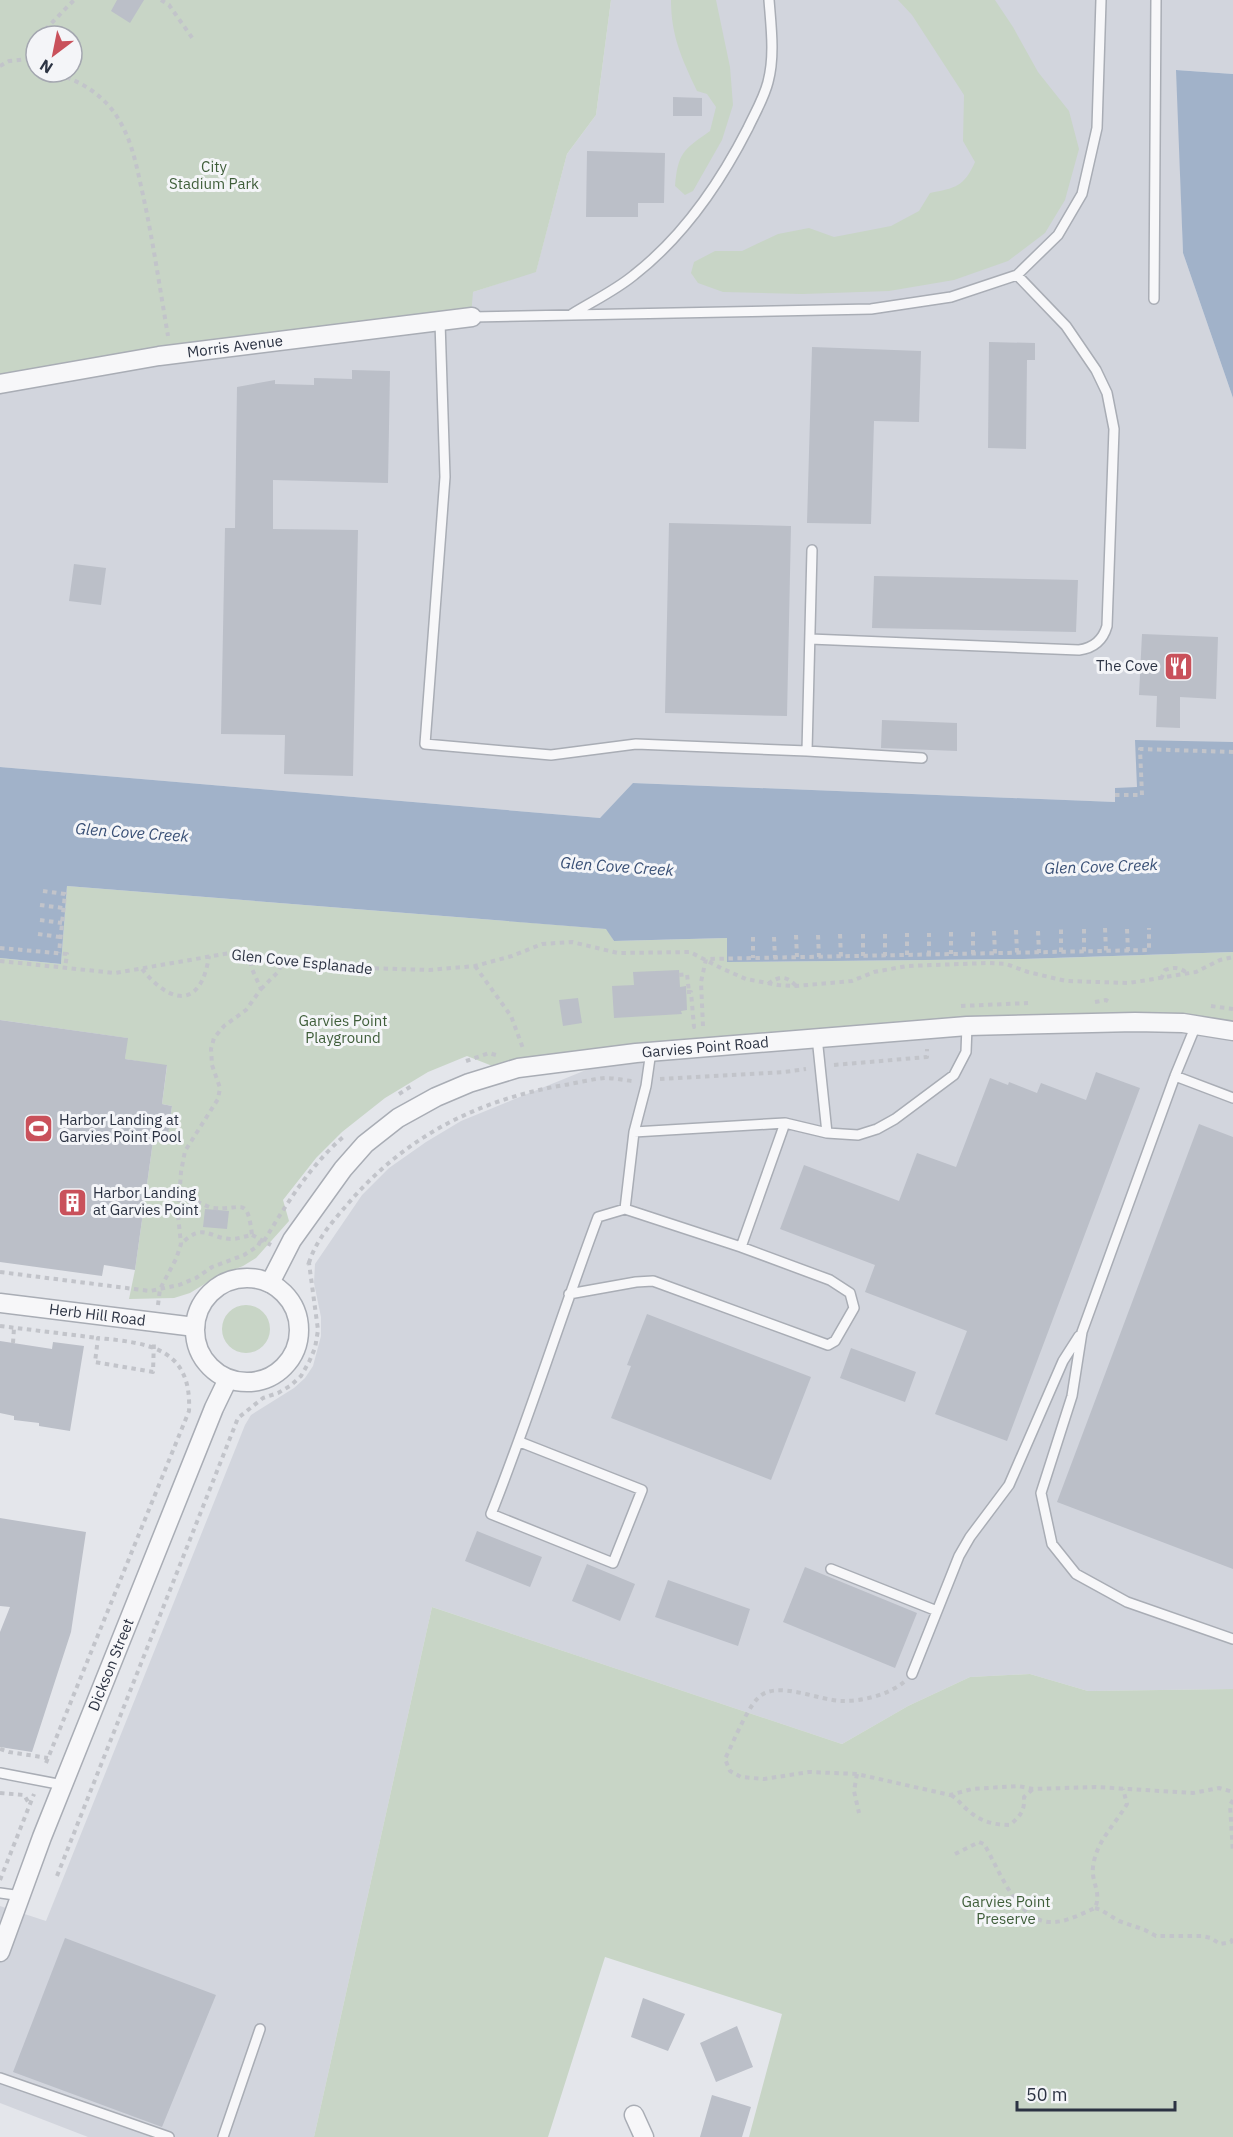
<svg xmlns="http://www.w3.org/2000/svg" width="1233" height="2137" font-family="'IBM Plex Sans',sans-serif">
  <rect width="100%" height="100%" fill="#e4e6eb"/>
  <!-- built -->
  <path fill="#d2d5dd" d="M611,0H1233V74L1177,70L1183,253L1233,398V742L1137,788L1115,802L634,783L600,818L0,767V388L473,292L536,271L567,154L596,115Z
    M1135,1024L1233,1034V1689L1088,1691L1030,1674L970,1677L908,1706L842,1744L432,1607L314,2137H88L0,2103V1906L46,1921L245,1425L251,1415L294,1388L305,1378L313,1366L321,1336V1317L314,1283L315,1264L362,1195L389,1168L426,1142L461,1121L640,1048Z"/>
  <!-- green -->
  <path fill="#c8d5c6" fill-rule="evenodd" d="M0,0H611L596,115L567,154L536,272L473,292L471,315L0,388ZM36,36H72V72H36Z
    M671,0H716L730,67L733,105L722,140L693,191L685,195L675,186C678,153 683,150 710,131L716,107L707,94L697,91C682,59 671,36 671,0Z
    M898,0H995L1013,27L1038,72L1069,111L1079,149L1065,200L1045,233L1008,261L954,280L889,291L802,294L723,292L698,283L691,273L694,262L715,251H742L778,234L809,228L834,237L891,226L919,211L930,193C955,188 964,187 975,162L963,141L964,95L912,15Z
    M67,886L607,929L614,941L727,938V962L1023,959L1233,952V1034L1135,1024L495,1067L467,1056L428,1072L385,1098L342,1132L316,1158L283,1200L289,1221L256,1258L243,1266L216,1277L190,1293L174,1298L129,1299L135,1270L153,1141L167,1143L172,1106L162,1104L167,1066L125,1059L127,1038L0,1020V958L61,964Z
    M222 1329a24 24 0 1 1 48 0a24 24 0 1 1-48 0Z
    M432,1607L842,1744L908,1706L970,1677L1030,1674L1088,1691L1233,1689V2137H749L782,2014L605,1957L548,2137H314Z"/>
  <!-- water -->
  <path fill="#a1b2c9" d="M1176,70L1233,74V398L1183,253Z
    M1135,740L1233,742V952L1023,959L727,962V938L614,941L606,929L67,886L61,964L0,958V767L600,818L633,783L1115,802V788L1137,787Z"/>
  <!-- building -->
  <path fill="#bbbfc8" d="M117,0H144L130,23L111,11Z
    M673,97L702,98V116H673Z
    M587,151L665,153L664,203H638V217H586Z
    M989,342L1035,343V360H1027L1026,449L988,448Z
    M812,347L921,351L919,422L874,421L871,524L807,523Z
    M352,370L390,371L388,483L273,480V529L358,530L353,776L284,774L285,735L221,734L225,528H235L237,387L275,380V384L314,385V378L352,379Z
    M669,523L791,526L787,716L665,713Z
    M74,564L106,568L101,605L69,601Z
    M874,576L1078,580L1076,632L872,628Z
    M1142,634L1218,637L1216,699L1180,697V728L1156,727L1157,696L1139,695Z
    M882,720L957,723V751L881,748Z
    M679,970L680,987L686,986L687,1010L681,1011L682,1014L614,1018L612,986L634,985L633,972Z
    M578,998L582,1023L563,1026L559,1000Z
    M0,1020L128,1038L125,1059L167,1065L162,1104L172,1106L167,1143L153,1141L135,1270L104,1265L102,1276L0,1262Z
    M1096,1072L1140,1088L1007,1441L935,1414L967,1331L865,1292L875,1265L780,1229L804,1165L899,1201L917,1153L956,1167L990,1078L1008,1085L1009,1082L1037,1093L1041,1083L1086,1100Z
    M1199,1124L1233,1137V1569L1057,1502Z
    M205,1209L229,1211L227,1229L203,1227Z
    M647,1314L811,1377L771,1480L611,1418L631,1366L627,1365Z
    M0,1341L52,1349L53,1342L84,1346L70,1431L39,1426V1423L14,1420V1416L0,1413Z
    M851,1348L916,1372L905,1402L840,1378Z
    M0,1518L86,1532L71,1632L32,1752L0,1747V1632L10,1607L0,1606Z
    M477,1531L542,1557L530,1587L465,1561Z
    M587,1564L635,1584L620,1621L572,1601Z
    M805,1567L917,1613L895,1668L783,1622Z
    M668,1580L750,1609L738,1646L655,1617Z
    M65,1938L216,1995L162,2127L13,2072Z
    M643,1998L685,2014L668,2051L631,2037Z
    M737,2026L753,2067L716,2082L700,2043Z
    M712,2095L751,2107L742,2137H700Z"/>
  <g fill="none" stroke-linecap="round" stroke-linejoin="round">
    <defs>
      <path id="service" d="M1154,299L1156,0
        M572,314C593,301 616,290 634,275C684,236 720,183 748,128C755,113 764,98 768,82C775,56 771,26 769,0
        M472,317L871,309L951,297L1017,275L1058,235L1082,194L1097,128L1101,0
        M440,322L445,477L425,744L551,755L636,744L807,751L812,550
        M810,639L1079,650C1094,648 1103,640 1107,626L1114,429L1107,393L1096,370L1066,326L1017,275
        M807,751L922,758
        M817,1037L827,1133
        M651,1051L646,1086L634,1132L625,1209L741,1247L785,1123
        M1175,1076L1196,1025
        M1233,1098L1175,1076L1082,1332L1072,1396L1041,1493L1052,1544L1076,1574L1127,1602L1233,1639
        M634,1132L785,1123L827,1133L858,1135L877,1129L895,1119L954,1075L966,1052L967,1026
        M569,1294L636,1282L653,1281L828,1345L835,1341L854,1308L850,1293L830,1280L741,1247
        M520,1442L642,1490L613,1563L491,1514C530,1416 561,1316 598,1217L625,1209
        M831,1569L937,1611
        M912,1674L959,1556L970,1537L1009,1485L1063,1361L1079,1336
        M0,1773L63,1785
        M0,1893L22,1896
        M0,2078L169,2137
        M223,2137L260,2029"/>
      <g id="minor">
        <path id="s1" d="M0,384L159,356L472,317"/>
        <circle cx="247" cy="1330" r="52"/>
        <path id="s2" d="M270,1283L292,1240L343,1169L365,1144L398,1118L436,1097L469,1083L518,1068L636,1053L967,1026L1135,1022L1183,1023L1233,1031"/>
        <path id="s3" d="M0,1303L195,1327"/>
        <path id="s4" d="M0,1952L42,1837L214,1408L228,1379"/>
        <path d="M634,2115L644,2137"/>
      </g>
    </defs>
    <!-- service casing -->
    <use href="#service" stroke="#a9adb5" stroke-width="12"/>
    <!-- minor casing -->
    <use href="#minor" stroke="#a9adb5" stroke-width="21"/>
    <!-- path -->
    <path stroke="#c2c4ca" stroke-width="4" stroke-dasharray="4.5 4.5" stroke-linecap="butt" d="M161,0L169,5L193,39
      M39,36L74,0
      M36,39C28,48 23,61 36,67
      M0,66L9,61L28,59
      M49,72C77,78 105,95 119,120C133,143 137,169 143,195C153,241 160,289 168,336
      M1115,795H1142L1140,749L1233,752
      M43,891L65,894L59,953
      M40,905L63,908
      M40,920L62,923
      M1105,928L1106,951
      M1084,929V952
      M1127,929L1128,951
      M1016,930L1017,953
      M994,931L995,954
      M1038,931L1039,953
      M951,932V954
      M973,932V954
      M38,934L60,937
      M840,934L841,957
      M863,934V956
      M885,934V956
      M796,935L797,957
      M818,935L819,957
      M753,937V958
      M774,937L775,958
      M0,948L67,954L65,968
      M1061,952V929
      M907,955V933
      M929,955V933
      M0,961L115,973L230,953L249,954L333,967L429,970L475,966L512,956L542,944L572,942L618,953L690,952L723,969L746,979L778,985L796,986L852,981L874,972L907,966L988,963L1006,964L1028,972L1066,981L1129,983L1196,972L1220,960L1233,957
      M475,966L511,1016L524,1051
      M142,969C171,1005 201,1009 209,956
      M679,975L687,974L689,992
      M1161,979L1165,970C1174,967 1179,967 1187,973
      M768,984C779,976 786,975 796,986
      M261,989L277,973L285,959
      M687,992H691L694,1027H689
      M1095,1002L1106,1000L1111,1003
      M961,1006L1028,1003
      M1211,1006L1233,1009
      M703,1026L701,982L706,959L1149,950V928
      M466,1061L489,1053L496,1055
      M834,1065L927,1057V1049
      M660,1079L784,1072L806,1069
      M399,1094L413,1085
      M180,1205L185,1206L195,1201C202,1203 207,1207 213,1208C242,1211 247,1194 252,1235C245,1236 238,1239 232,1239C209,1239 204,1221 181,1244
      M252,1235L271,1245
      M264,1241C287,1203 310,1166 343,1137
      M309,1263C315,1242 332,1222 346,1206C404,1137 477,1100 564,1085C577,1083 592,1079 605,1078C614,1078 623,1080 632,1081
      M0,1272L150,1291L179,1285L196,1278L212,1267L244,1255L258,1246L261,1240
      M158,1305L160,1289L176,1259L181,1244L178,1215L181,1172L185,1151L218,1099L220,1088L212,1065L211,1049L214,1038L224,1026L246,1010L261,989L252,969L249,954
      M0,1326L98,1338
      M13,1343L14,1328
      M904,1682C888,1695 863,1701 843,1701C819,1701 776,1679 758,1698C746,1710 733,1743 725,1759L730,1771L741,1777L764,1779L809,1772L857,1774L950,1795L972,1789L1018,1786L1033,1789L1096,1787L1193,1793L1219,1788L1233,1792
      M0,1749L9,1752L48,1758
      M46,1763L189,1411C192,1348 149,1343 98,1338L95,1362L153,1372L154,1340
      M857,1774L854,1791L859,1813
      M0,1793L24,1795L30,1805
      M951,1795C959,1800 962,1806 969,1811C981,1822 995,1825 1010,1825C1020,1816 1025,1811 1024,1797L1033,1789
      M1233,1800L1230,1805L1233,1853
      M955,1854L979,1842L984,1844C999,1869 1017,1921 1050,1922C1065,1923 1081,1914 1095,1908C1102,1893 1091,1882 1093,1867C1096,1841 1115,1825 1127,1804L1123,1789
      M57,1876L238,1418L263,1398L278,1393L290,1386L301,1376L309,1362L315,1348L318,1330L309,1263L303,1261
      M0,1880L34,1794
      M1095,1908L1101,1910L1119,1921L1145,1930L1156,1936H1202L1211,1938L1220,1944L1231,1942L1233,1938"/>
    <!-- service -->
    <use href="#service" stroke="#f7f7f9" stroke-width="9"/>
    <!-- minor -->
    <use href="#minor" stroke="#f7f7f9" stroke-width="18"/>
  </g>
  <!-- icons -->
  <defs>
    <symbol id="restaurant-square" viewBox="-11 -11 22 22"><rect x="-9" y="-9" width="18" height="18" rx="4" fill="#c9515b" stroke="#f4f5f8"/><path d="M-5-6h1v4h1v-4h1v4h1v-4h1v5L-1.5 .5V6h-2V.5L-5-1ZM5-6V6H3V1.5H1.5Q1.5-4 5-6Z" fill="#fff"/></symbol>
    <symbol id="stadium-square" viewBox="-11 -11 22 22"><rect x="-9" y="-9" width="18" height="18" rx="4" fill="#c9515b" stroke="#f4f5f8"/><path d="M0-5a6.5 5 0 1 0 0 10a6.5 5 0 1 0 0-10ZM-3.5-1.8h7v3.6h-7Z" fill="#fff"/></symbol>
    <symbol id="building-square" viewBox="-11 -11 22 22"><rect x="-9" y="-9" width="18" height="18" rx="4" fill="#c9515b" stroke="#f4f5f8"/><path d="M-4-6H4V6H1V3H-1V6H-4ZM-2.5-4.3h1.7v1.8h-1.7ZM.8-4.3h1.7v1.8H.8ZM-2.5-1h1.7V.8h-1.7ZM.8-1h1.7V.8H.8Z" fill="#fff"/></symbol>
  </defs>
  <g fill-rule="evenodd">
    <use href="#restaurant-square" x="1162" y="650" width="33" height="33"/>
    <use href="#stadium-square" x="22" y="1112" width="33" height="33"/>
    <use href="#building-square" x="56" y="1186" width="33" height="33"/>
  </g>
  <g text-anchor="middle" stroke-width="6" stroke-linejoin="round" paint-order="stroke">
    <!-- park labels -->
    <g font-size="15" fill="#3f5e3a" stroke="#f4f5f8">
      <text x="214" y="172">City<tspan x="214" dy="17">Stadium Park</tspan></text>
      <text x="343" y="1026">Garvies Point<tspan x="343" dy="17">Playground</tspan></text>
      <text x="1006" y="1907">Garvies Point<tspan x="1006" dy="17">Preserve</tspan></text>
    </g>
    <!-- street labels -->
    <g font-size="15" fill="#2c3343" stroke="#f4f5f8">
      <text dy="5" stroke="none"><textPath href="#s1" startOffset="238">Morris Avenue</textPath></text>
      <text transform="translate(302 962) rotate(6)" y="5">Glen Cove Esplanade</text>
      <text dy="5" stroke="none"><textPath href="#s2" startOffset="530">Garvies Point Road</textPath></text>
      <text dy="5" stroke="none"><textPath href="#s3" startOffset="98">Herb Hill Road</textPath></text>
      <text dy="5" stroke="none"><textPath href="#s4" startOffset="308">Dickson Street</textPath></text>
    </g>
    <!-- poi labels -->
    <g font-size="15" fill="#2c3343" stroke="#f4f5f8" text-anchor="start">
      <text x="1158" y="671" text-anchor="end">The Cove</text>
      <text x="59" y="1125">Harbor Landing at<tspan x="59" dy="17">Garvies Point Pool</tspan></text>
      <text x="93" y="1198">Harbor Landing<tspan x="93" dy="17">at Garvies Point</tspan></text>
    </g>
    <!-- water labels -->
    <g font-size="16" font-style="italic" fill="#384f75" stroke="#f4f5f8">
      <text transform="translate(132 832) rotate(4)" y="6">Glen Cove Creek</text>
      <text transform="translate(617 866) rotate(4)" y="6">Glen Cove Creek</text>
      <text transform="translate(1101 866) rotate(-2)" y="6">Glen Cove Creek</text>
    </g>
  </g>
  <!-- north arrow -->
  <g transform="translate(54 54) rotate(212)"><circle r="28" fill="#f4f5f8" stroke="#a4a7b0" stroke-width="1.5"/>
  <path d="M0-4.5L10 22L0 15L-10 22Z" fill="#c9515b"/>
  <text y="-9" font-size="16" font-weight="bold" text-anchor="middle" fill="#2c3343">N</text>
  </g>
  <!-- scale -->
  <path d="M1017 2101v9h158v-9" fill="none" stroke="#2c3343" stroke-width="3"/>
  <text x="1026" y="2101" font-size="18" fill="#2c3343" stroke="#f4f5f8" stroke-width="4.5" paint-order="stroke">50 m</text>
</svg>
